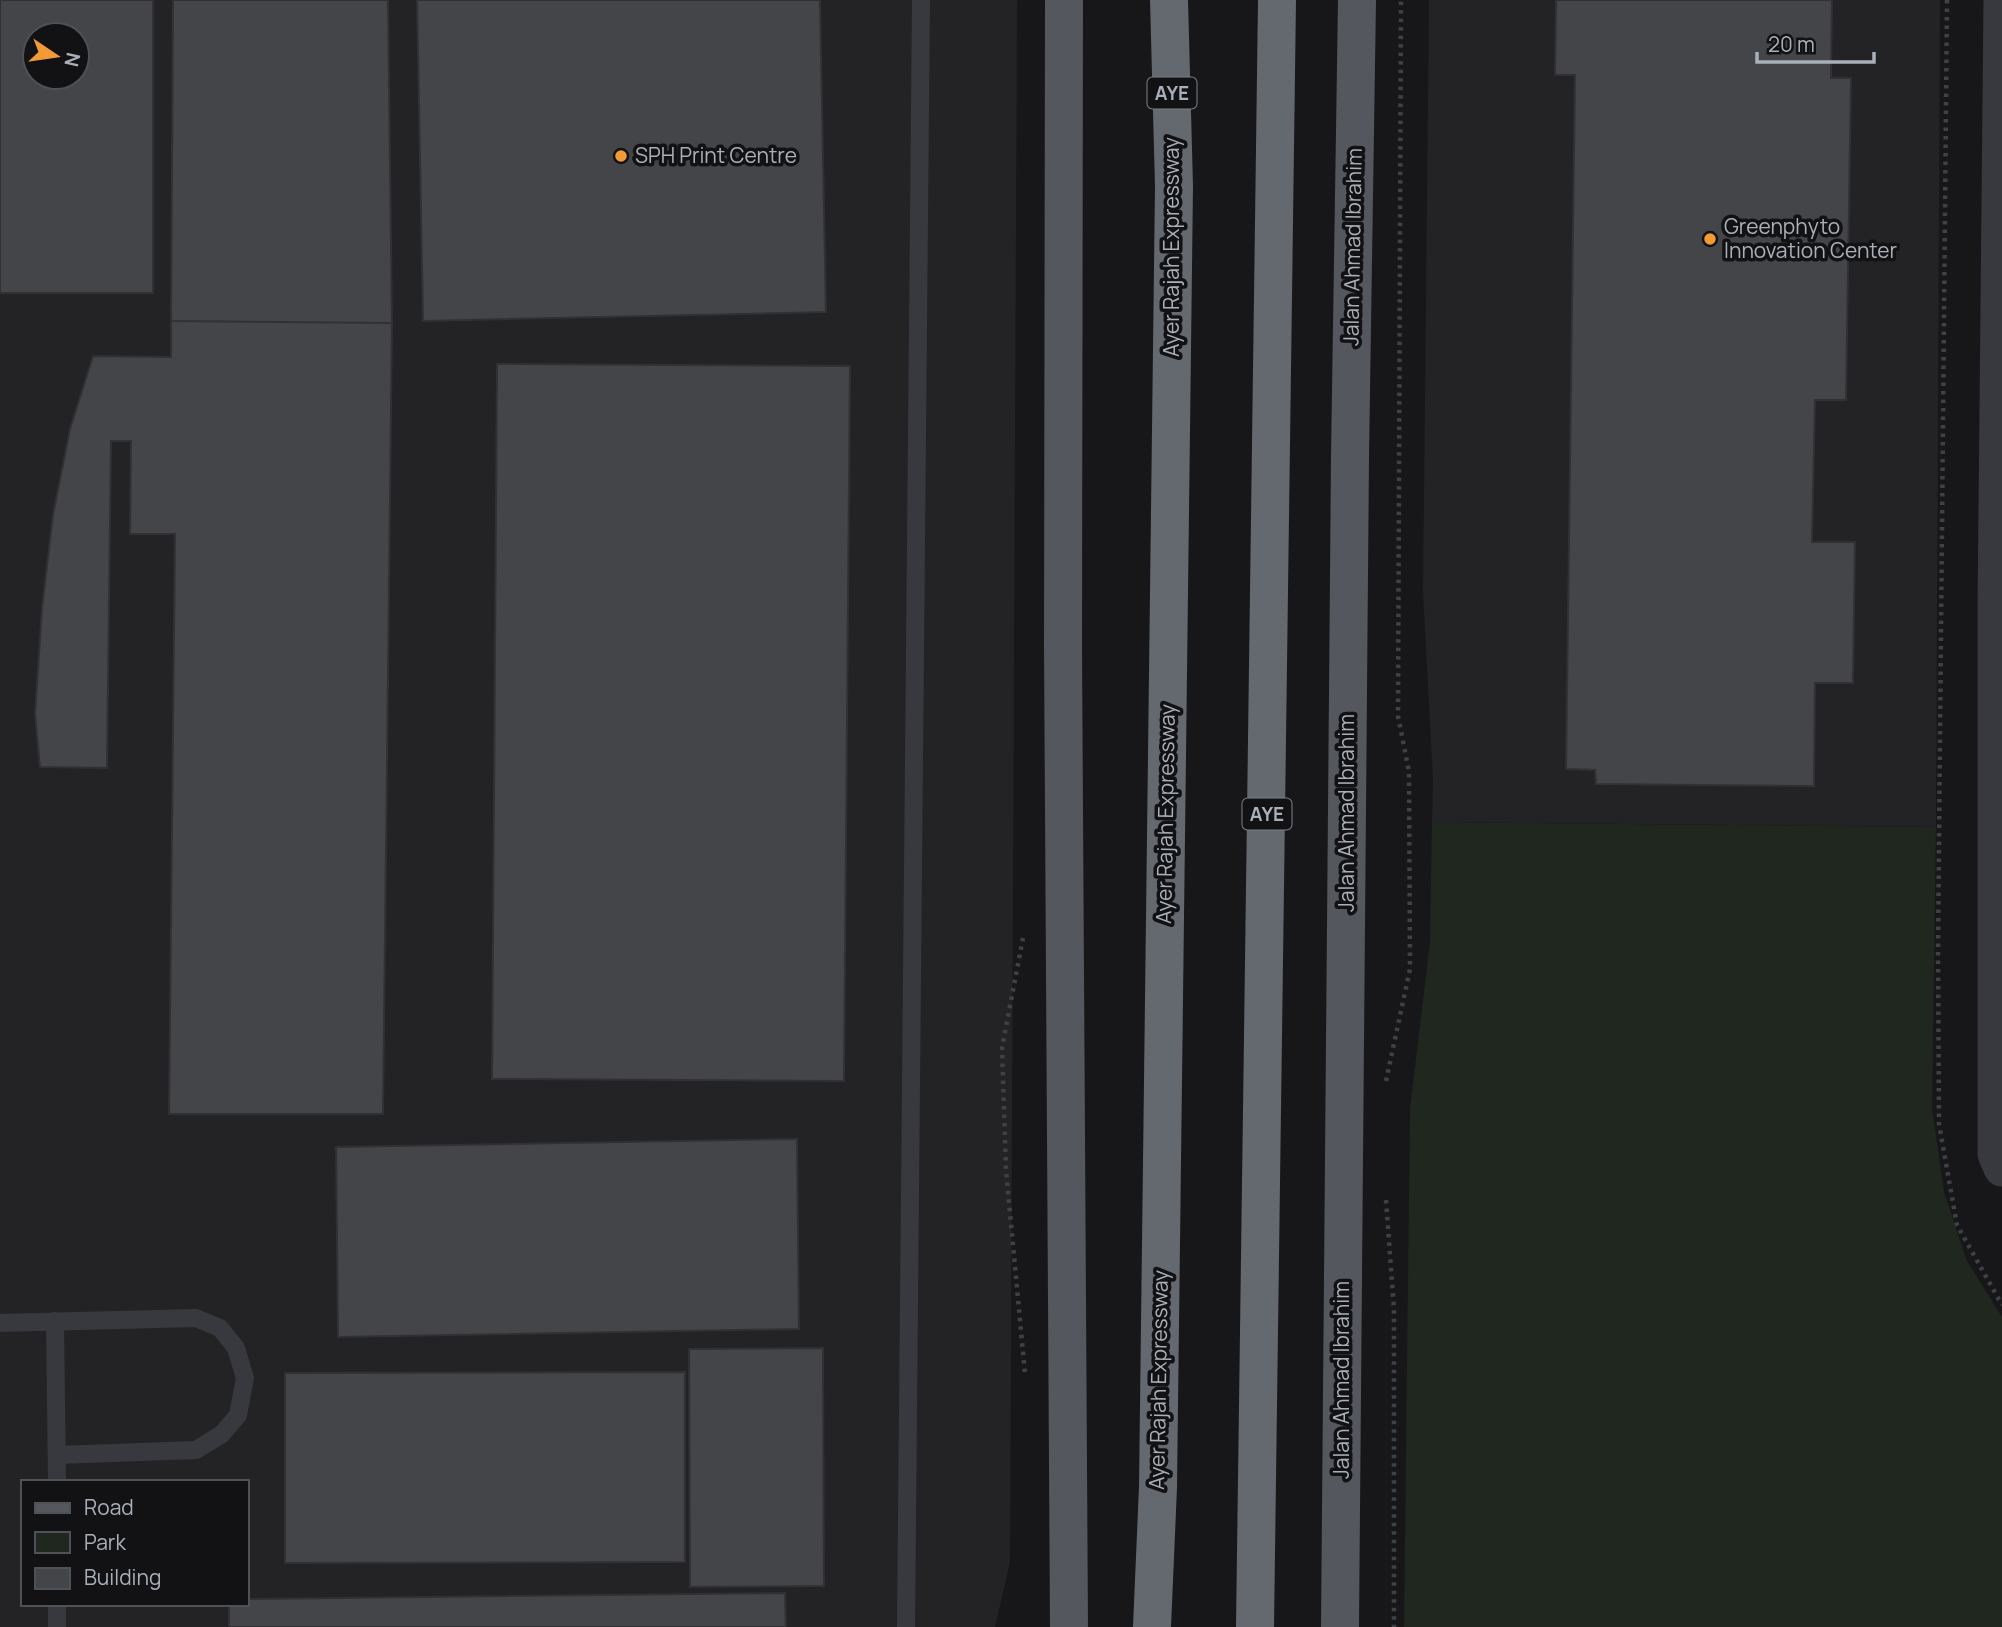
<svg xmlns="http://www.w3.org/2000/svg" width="2002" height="1627" font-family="Manrope,sans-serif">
  <rect width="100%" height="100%" fill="#171719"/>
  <!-- built -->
  <path fill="#232326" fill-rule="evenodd" d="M0,0H1017L1010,1562L995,1627H0ZM35,35H77V77H35ZM23,1482H247V1604H23Z
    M1429,0H1940L1936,827L1432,822L1433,779L1423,592Z"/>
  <!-- green -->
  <path fill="#1f271f" d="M1432,822L1936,827L1932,1108L1944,1192L1967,1261L2002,1317V1627H1404L1410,1109L1430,942Z"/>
  <!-- building -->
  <path fill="#434549" stroke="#313135" stroke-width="2" fill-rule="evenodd" d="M0,0H153V293H0ZM35,35H77V77H35Z
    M173,0H388L392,323L171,321Z
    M417,0H820L826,312L423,321Z
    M1556,0H1832L1831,78H1851L1846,400H1815L1812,542H1855L1853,683H1815L1814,786L1596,784L1595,770L1566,769L1575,75H1555Z
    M171,321L392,323L383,1114H169L175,534H130L131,441H111L107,768L40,767L35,714L42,608L53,515L70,429L93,356L171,357Z
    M497,364L850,366L844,1081L492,1079Z
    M797,1139L799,1329L338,1337L336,1147Z
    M823,1348L824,1586L690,1587L689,1349Z
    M685,1372V1562L285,1563V1373Z
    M785,1593L786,1627H229V1604H247V1599Z"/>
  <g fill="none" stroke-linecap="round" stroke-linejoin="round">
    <!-- path -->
    <path stroke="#3e4145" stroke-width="4.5" stroke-dasharray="3.5 5" stroke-linecap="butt" d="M1947,0L1938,953L1939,1124L1957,1225L2002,1305
      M1023,938L1002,1048L1006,1170L1025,1374
      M1386,1081L1410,969L1409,772L1398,716L1401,0
      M1386,1200L1394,1309V1627"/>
    <!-- service -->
    <path stroke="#38393e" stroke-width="18" d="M55,1321L57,1482
      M0,1323L196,1318L220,1328L236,1348L245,1378L238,1415L222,1434L196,1450L57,1455
      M57,1604V1627
      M906,1627L921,0"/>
    <!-- minor -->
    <path stroke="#38393e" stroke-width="37" d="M2002,0L1996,610V1154L2002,1168"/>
    <!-- primary -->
    <path stroke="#54575d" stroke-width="38" d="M1064,0L1063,647L1069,1627
      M1340,1627L1350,457L1357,0"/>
    <!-- motorway -->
    <path stroke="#64686f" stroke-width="38" d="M1152,1627L1158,1487L1174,186L1169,0
      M1255,1627L1277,0"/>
  </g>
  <!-- markers -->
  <g fill="#f19a36" stroke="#121214" stroke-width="2.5">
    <circle cx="621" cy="156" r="7"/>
    <circle cx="1710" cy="239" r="7"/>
  </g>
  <g text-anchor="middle" stroke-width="7" stroke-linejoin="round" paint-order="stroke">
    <!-- shield labels -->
    <g fill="#121214" stroke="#7c8188" stroke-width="2">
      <rect x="1147.5" y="77.5" width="49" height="31" rx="5"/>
      <rect x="1242.5" y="798.5" width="49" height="31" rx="5"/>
    </g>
    <g font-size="19" font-weight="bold" fill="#a9b0b9">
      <text x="1172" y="100">AYE</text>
      <text x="1267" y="821">AYE</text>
    </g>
    <!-- poi labels -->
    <g font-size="21" fill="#a9b0b9" stroke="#121214" text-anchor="start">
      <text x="635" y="163">SPH Print Centre</text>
      <text x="1724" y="234">Greenphyto<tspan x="1724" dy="24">Innovation Center</tspan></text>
    </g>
    <!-- street labels -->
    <g font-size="21" fill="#a9b0b9" stroke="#121214">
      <text transform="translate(1172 247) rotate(-90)" y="7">Ayer Rajah Expressway</text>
      <text transform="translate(1353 247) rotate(-89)" y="7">Jalan Ahmad Ibrahim</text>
      <text transform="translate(1347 813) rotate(-90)" y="7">Jalan Ahmad Ibrahim</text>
      <text transform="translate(1166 814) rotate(-89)" y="7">Ayer Rajah Expressway</text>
      <text transform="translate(1159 1380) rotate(-89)" y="7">Ayer Rajah Expressway</text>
      <text transform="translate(1342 1380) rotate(-90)" y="7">Jalan Ahmad Ibrahim</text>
    </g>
  </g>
  <!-- legend -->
  <rect x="21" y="1480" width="228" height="126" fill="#121214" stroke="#4e5156" stroke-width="2"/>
  <rect x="35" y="1503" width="35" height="10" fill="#54575d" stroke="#4e5156" stroke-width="2"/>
  <text x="84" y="1515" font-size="21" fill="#a9b0b9">Road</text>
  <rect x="35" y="1532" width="35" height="21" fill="#1f271f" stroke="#4e5156" stroke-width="2"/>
  <text x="84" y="1550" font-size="21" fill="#a9b0b9">Park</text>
  <rect x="35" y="1568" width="35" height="21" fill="#434549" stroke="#4e5156" stroke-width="2"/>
  <text x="84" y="1585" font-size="21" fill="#a9b0b9">Building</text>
  <!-- north arrow -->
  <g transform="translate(56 56) rotate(103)"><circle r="33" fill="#121214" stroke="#4e5156" stroke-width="2"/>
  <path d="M0-5L12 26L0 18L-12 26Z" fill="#f19a36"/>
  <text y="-10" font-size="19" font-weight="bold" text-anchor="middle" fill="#a9b0b9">N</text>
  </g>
  <!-- scale -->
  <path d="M1757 52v10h117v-10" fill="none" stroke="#a9b0b9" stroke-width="3.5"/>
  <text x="1768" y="52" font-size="21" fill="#a9b0b9" stroke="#121214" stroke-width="5" paint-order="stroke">20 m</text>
</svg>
